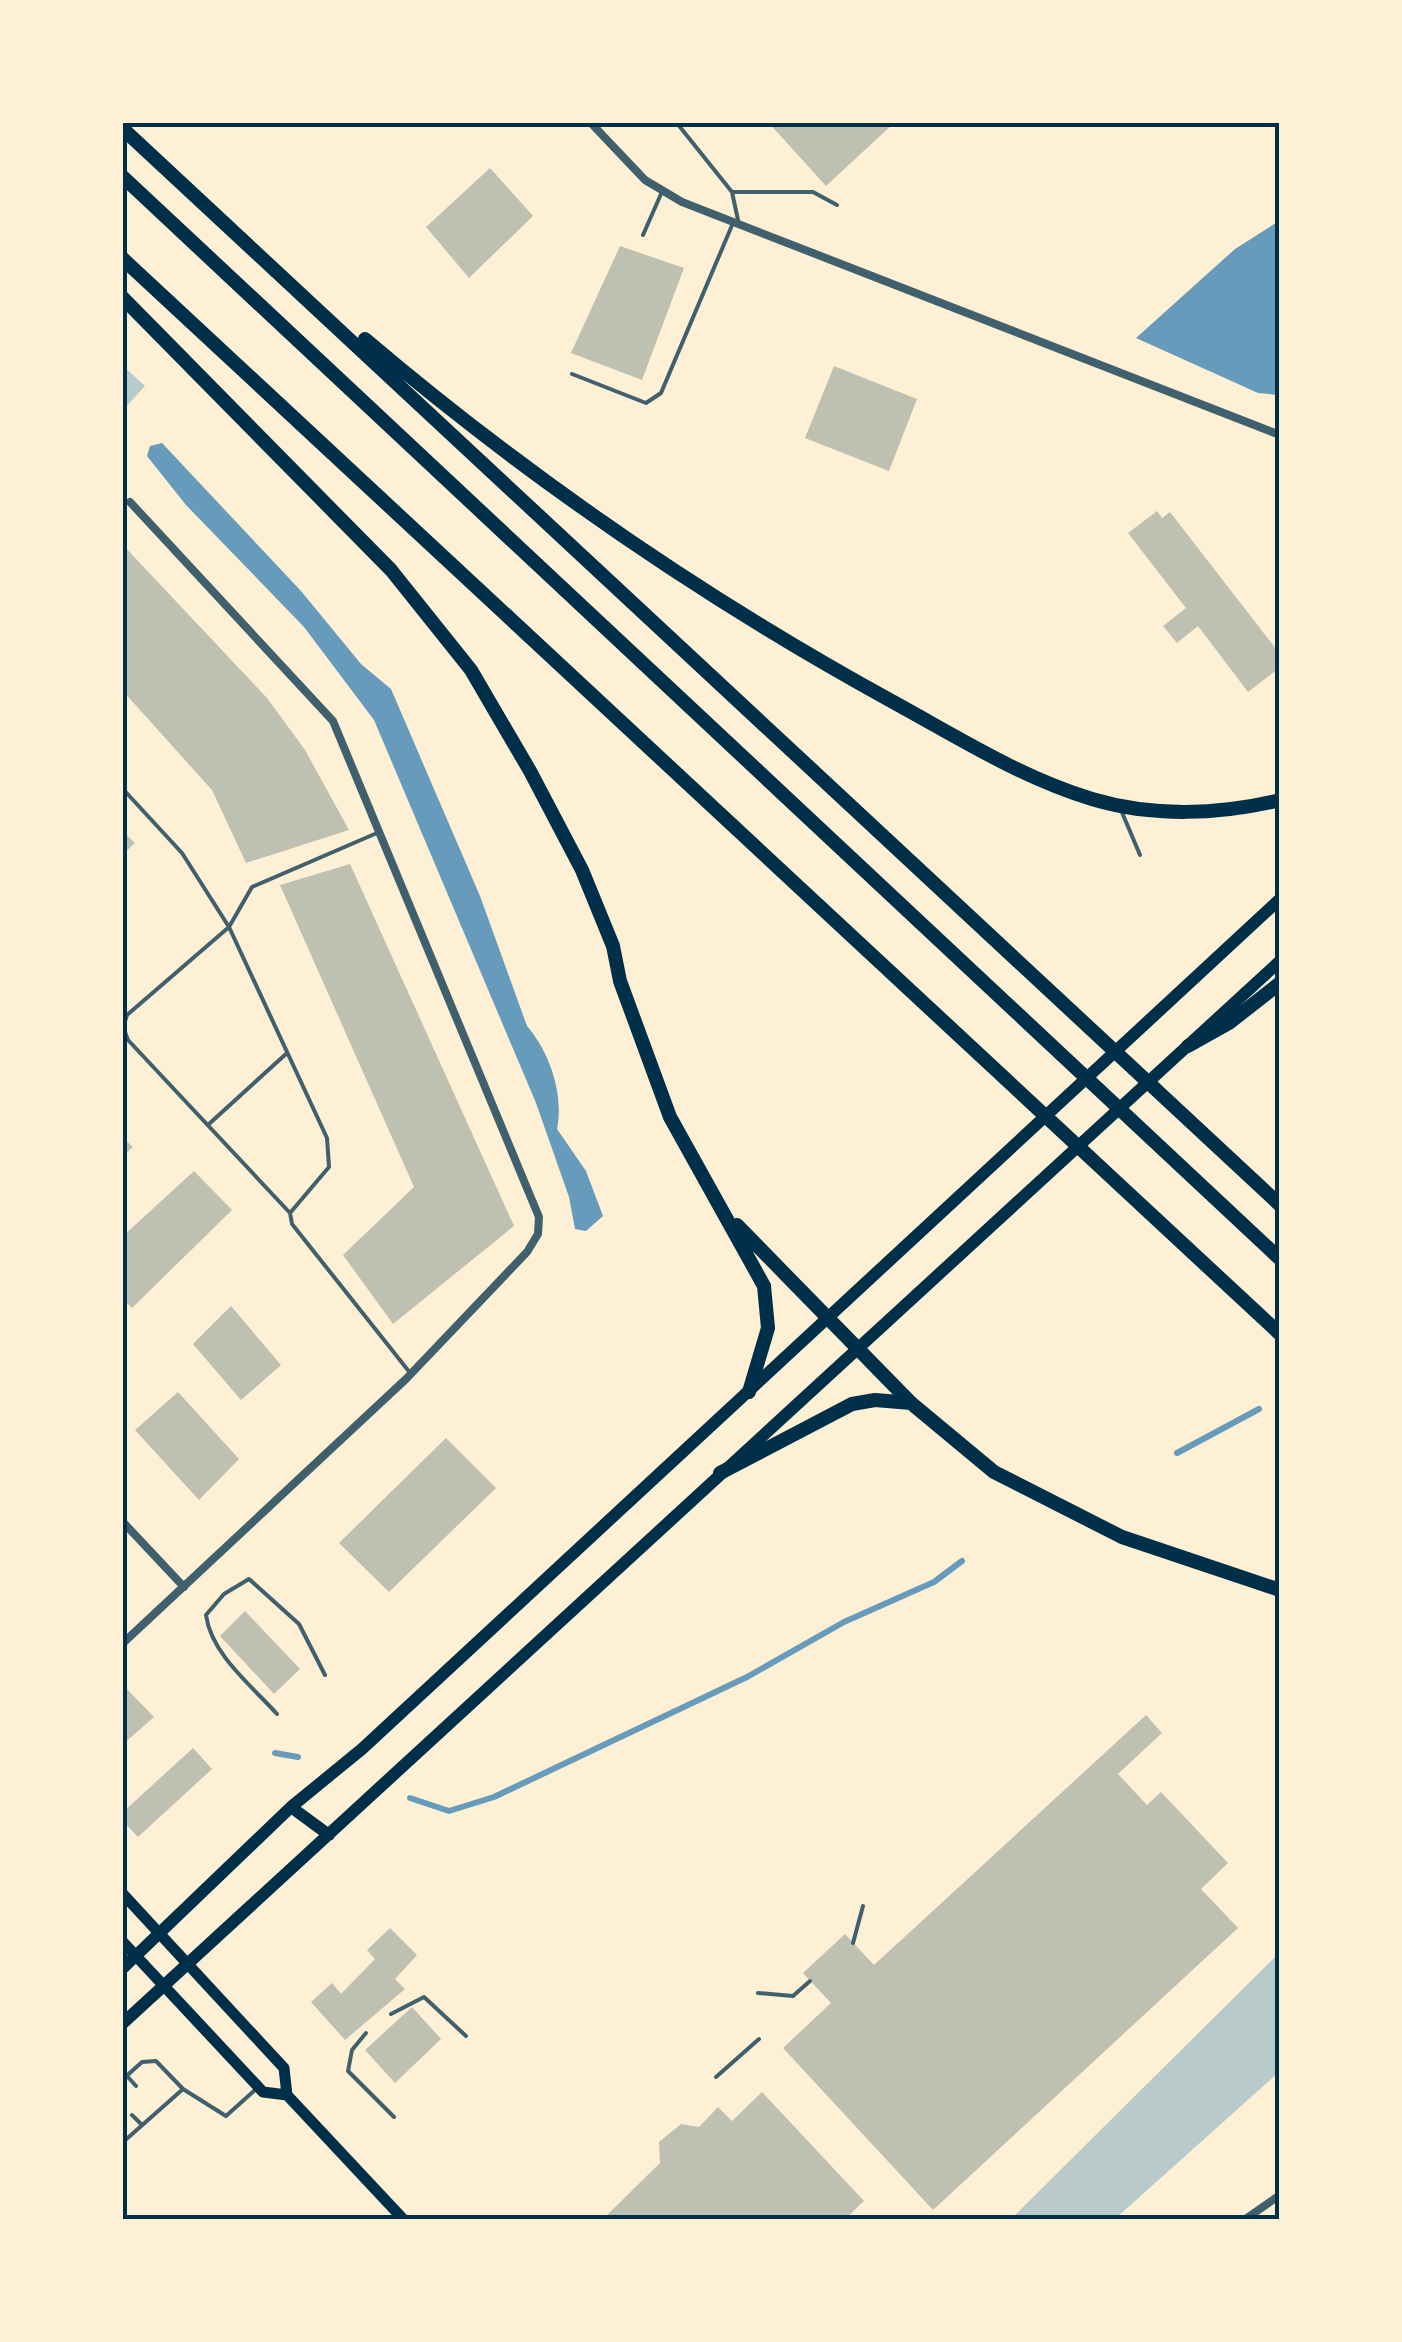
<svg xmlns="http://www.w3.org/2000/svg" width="1402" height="2342" font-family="Georgia,serif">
  <rect width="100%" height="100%" fill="#fdf0d5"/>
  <!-- green -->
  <path fill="#b9caca" d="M123,366L145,386L123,410H122Z
    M1279,1953V2072L1115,2219H1011Z"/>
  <!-- water -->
  <path fill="#669bbc" d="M1279,221V395L1258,393L1136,338L1235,249Z
    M162,443L301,591L361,664L391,689L480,896L527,1026C550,1053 564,1094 557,1129L586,1171L603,1216L586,1231L575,1229L569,1197L536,1103L374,720L304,627L186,505L147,456L150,446Z"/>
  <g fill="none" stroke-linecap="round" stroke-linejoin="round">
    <!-- stream -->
    <path stroke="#669bbc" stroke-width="6" d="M1177,1453L1259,1409
      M275,1753L298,1757
      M410,1798L449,1811L494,1797L747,1677L844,1622L934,1582L962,1561"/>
  </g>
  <!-- building -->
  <path fill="#bec0b2" d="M768,122H895L826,186Z
    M490,168L533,216L469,278L426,227Z
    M620,246L684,268L642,380L571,353Z
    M834,366L917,399L889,471L805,438Z
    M1157,511L1162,518L1170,512L1280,654L1275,658L1279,668L1248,692L1198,626L1177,643L1163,626L1186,608L1128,533Z
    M122,544L267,698L305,750L349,830L246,863L212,790L122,690Z
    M122,831L135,843L122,855Z
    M350,864L514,1226L393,1324L343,1255L414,1187L280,885Z
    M122,1137L133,1147L122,1157Z
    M194,1171L232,1210L132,1308L122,1298V1237Z
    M231,1306L281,1365L241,1400L193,1344Z
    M178,1392L239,1459L199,1500L135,1430Z
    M446,1438L496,1488L389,1592L339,1543Z
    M245,1611L300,1669L274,1694L220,1636Z
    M122,1684L154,1717L122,1745Z
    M1146,1715L1162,1733L1118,1774L1147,1805L1161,1792L1228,1863L1201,1889L1238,1928L933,2210L783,2048L831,2003L803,1973L845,1934L874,1965Z
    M193,1748L212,1769L138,1837L122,1820V1813Z
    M390,1928L417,1955L395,1979L405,1989L345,2040L311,2002L332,1983L341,1994L375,1959L367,1950Z
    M412,2007L441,2039L395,2083L365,2050Z
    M762,2092L864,2201L844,2220H602L660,2163L659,2142L681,2124L699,2127L718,2107L732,2121Z"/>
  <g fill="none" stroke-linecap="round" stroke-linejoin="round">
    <!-- service -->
    <path stroke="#3f606c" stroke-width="4" d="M676,122L732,192L738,220
      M732,192H813L837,205
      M643,235L661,194
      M572,374L646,403L661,393L733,223
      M122,788L182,853L229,927L327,1138L329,1167L290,1213L292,1224L411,1374
      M1121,810L1140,855
      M209,1124L287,1053
      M290,1213L128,1040L123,1027L127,1015L229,927L252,887L377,833
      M277,1714C252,1686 211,1654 206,1615L224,1594L249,1579L299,1624L325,1675
      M853,1943L863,1906
      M758,1993L793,1996L810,1981
      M391,2014L424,1997L466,2036
      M366,2033L352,2050L348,2071L394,2117
      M127,2076L136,2086
      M716,2077L759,2039
      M122,2080L142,2062L156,2061L183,2089L122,2143
      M183,2089L226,2116L255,2090
      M132,2115L142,2125"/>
    <!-- minor -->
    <path stroke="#3f606c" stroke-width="8" d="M590,122L645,180L682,202L1280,435
      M122,1521L184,1587
      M122,1644L406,1379L527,1252L538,1234L539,1217L333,721L130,502
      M1244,2220L1280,2195"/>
    <!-- secondary -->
    <path stroke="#003049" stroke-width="11" d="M122,1893L284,2068L287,2095L404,2220
      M122,1941L263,2092L287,2095"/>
    <!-- primary -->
    <path stroke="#003049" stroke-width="12" d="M291,1807L329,1835
      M122,1969L291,1807L362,1749L1280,899
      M122,2024L1280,961"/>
    <!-- motorway -->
    <path stroke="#003049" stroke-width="14" d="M122,128L1280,1205
      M122,176L1280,1259
      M122,258L1280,1334
      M122,297L391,570L471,670L530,771L582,870L613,946L620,981L670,1117L764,1286L768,1328L749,1392
      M365,339C530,479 705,599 895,703C959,738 1022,778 1092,799C1152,817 1219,815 1280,800
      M1188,1046L1229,1023L1280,983
      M737,1225L911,1403L994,1472L1122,1537L1280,1590
      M720,1473L852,1404L875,1400L911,1403"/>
  </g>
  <!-- border -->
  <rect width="1402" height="2342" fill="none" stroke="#fdf0d5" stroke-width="250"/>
  <rect x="125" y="125" width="1152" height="2092" fill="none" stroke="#003049" stroke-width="4"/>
</svg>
